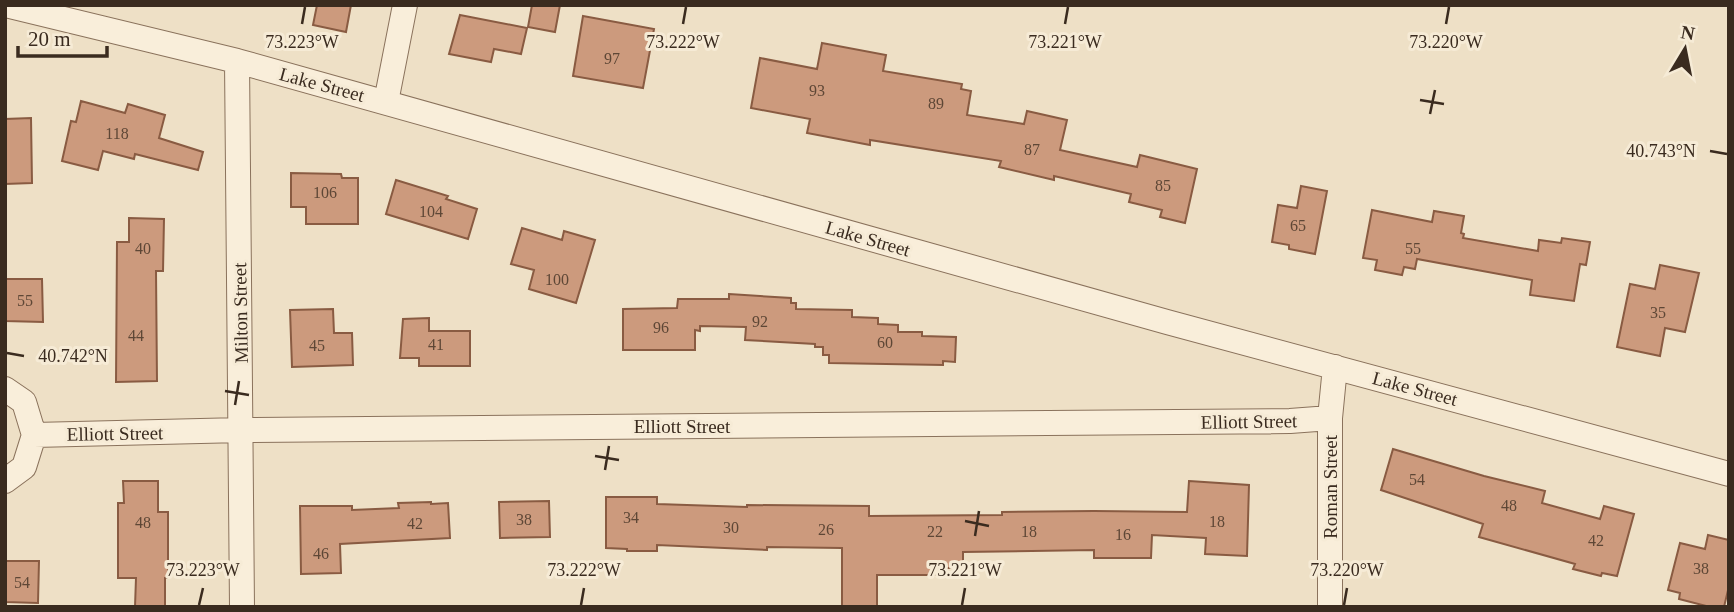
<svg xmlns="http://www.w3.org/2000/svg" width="1734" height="612" font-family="Georgia,serif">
  <rect width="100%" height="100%" fill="#eee0c6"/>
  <!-- building -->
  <path fill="#cc9a7d" stroke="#895b42" stroke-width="2" d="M317,5H351L346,32L313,25Z
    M532,5H560L555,32L528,27Z
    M460,15L527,28L521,54L494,49L491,62L449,54Z
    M583,16L654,29L643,88L573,76Z
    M822,43L886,55L883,71L962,84L961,89L971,91L967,115L1024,124L1027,111L1067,120L1060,150L1137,167L1140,155L1197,169L1185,223L1160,217L1162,210L1129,202L1131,194L1054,176V180L999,167L1001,161L870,140V145L807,133L810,119L751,108L760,58L817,69Z
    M81,101L125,113L128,104L165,115L159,138L203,152L198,170L135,154L134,159L103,151L98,170L62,161L71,121L76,122Z
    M31,118L32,183L5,184V119Z
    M291,173L341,174L342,178H358V224H306V207H291Z
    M396,180L448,196L446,199L477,209L468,239L386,214Z
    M1301,186L1327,191L1315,254L1289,249V245L1272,242L1278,205L1297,208Z
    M1372,210L1432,222L1434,211L1464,216L1461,233L1464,234L1463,238L1538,251L1539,240L1561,243L1562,238L1590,242L1586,265L1580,264L1574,301L1530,295L1532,280L1417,259L1415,269L1404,267L1402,275L1375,270L1377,260L1363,258Z
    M129,218L164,219L163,271H156L157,381L116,382L117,242H129Z
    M522,228L562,240L564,231L595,240L576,303L529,289L534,270L511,264Z
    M1660,265L1699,273L1685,332L1665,328L1660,356L1617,347L1630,284L1655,289Z
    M5,279H42L43,322L5,321Z
    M729,294L791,298V303H796V309L852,310V317L878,318V324L898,325V332H922V336L956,337L955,362L943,361V365L829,363V355H823V347H815V344L745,340L746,327L700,326V331L695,330V350H623V309L677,308L678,299H729Z
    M333,309L334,333H352L353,365L292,367L290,310Z
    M429,318V331H470V366H419V358H400L403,319Z
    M1393,449L1484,476L1545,491L1542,503L1600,519L1604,506L1634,514L1617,576L1602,573L1601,576L1573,569L1575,564L1479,537L1483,524L1381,490Z
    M123,481H158V512H168V578H165V607H135L136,578H118V503H124Z
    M1189,481L1249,485L1247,556L1205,554L1206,538L1152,535L1151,558H1094V550L963,552V568H936V575H877V607H842V548L767,547V550L657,545V551H627V549L606,548V497H657V504L747,507V505L869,506V516L1002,515V512L1094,511L1187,512Z
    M549,501L550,537L500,538L499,502Z
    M431,502V504L448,503L450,538L340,544L341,573L301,574L300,506H352V510L399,508L398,503Z
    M1708,535L1729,540V586L1724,607H1710L1679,599L1680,593L1668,590L1680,543L1705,549Z
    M5,561H39L38,603L5,602Z"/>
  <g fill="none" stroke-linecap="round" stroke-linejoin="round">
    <defs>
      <path id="minor" d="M6,5L237,61L1167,322L1729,474
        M237,61L242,607
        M386,102L405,5
        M5,389L24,402L34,435L24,467L5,481
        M34,435L242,430L1290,421L1330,418
        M1330,607V418L1335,367"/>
    </defs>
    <!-- minor casing -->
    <use href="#minor" stroke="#8a725c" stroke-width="26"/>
    <!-- minor -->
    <use href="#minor" stroke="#f9eeda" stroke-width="24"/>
  </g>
  <!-- ticks -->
  <path fill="none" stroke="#3a2b1f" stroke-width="2.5" d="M302,24L305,7M683,24L686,7M1065,24L1068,7M1446,24L1449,7M1420,100L1444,104M1430,114L1435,90M1710,151L1727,154M7,353L24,356M225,391L249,395M235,405L239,381M595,456L619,460M605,470L609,446M965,521L989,526M975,536L979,511M199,605L203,588M581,605L584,588M962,605L965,588M1344,605L1347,588"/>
  <g text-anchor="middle" stroke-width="6" stroke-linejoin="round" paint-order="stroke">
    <!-- number labels -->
    <g font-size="16" fill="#5e4736">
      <text x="612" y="64">97</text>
      <text x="817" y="96">93</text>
      <text x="936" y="109">89</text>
      <text x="117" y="139">118</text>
      <text x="1032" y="155">87</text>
      <text x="1163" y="191">85</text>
      <text x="325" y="198">106</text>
      <text x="431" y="217">104</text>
      <text x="1298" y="231">65</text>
      <text x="143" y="254">40</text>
      <text x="1413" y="254">55</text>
      <text x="557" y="285">100</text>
      <text x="25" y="306">55</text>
      <text x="1658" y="318">35</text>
      <text x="760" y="327">92</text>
      <text x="661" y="333">96</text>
      <text x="136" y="341">44</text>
      <text x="885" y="348">60</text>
      <text x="436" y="350">41</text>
      <text x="317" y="351">45</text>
      <text x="1417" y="485">54</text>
      <text x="1509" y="511">48</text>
      <text x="631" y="523">34</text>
      <text x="524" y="525">38</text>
      <text x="1217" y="527">18</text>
      <text x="143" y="528">48</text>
      <text x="415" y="529">42</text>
      <text x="731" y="533">30</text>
      <text x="826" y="535">26</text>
      <text x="935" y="537">22</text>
      <text x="1029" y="537">18</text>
      <text x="1123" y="540">16</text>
      <text x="1596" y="546">42</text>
      <text x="321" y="559">46</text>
      <text x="1701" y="574">38</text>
      <text x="22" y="588">54</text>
    </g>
    <!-- street labels -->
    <g font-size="19" fill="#3a2b1f" stroke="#f6ebd6">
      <text transform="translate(322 84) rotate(15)" y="7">Lake Street</text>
      <text transform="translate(868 238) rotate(16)" y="7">Lake Street</text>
      <text transform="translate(240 313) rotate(-91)" y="7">Milton Street</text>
      <text transform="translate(1415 388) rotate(15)" y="7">Lake Street</text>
      <text transform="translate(1249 421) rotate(-1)" y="7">Elliott Street</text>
      <text x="682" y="433">Elliott Street</text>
      <text transform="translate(115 433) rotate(-1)" y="7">Elliott Street</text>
      <text transform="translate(1330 487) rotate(-90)" y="7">Roman Street</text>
    </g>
  </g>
  <g font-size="18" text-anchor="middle" fill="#3a2b1f" stroke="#f6ebd6" stroke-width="6" stroke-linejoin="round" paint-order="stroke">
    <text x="1065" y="48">73.221°W</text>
    <text x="302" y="48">73.223°W</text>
    <text x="683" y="48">73.222°W</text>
    <text x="1446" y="48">73.220°W</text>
    <text x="1661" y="157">40.743°N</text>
    <text x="73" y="362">40.742°N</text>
    <text x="203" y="576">73.223°W</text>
    <text x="584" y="576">73.222°W</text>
    <text x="965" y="576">73.221°W</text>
    <text x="1347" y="576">73.220°W</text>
  </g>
  <!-- border -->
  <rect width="1734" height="612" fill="none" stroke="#3a2b1f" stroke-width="14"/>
  <!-- north arrow -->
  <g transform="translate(1685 49) rotate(10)" stroke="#f6ebd6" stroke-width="5" paint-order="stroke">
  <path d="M0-5L12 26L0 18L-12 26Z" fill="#3a2b1f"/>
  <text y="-10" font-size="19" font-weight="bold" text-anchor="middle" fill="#3a2b1f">N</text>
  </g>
  <!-- scale -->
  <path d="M18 46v10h89v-10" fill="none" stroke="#3a2b1f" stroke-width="3.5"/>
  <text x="28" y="46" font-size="21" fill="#3a2b1f" stroke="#f6ebd6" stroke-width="5" paint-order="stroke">20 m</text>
</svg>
